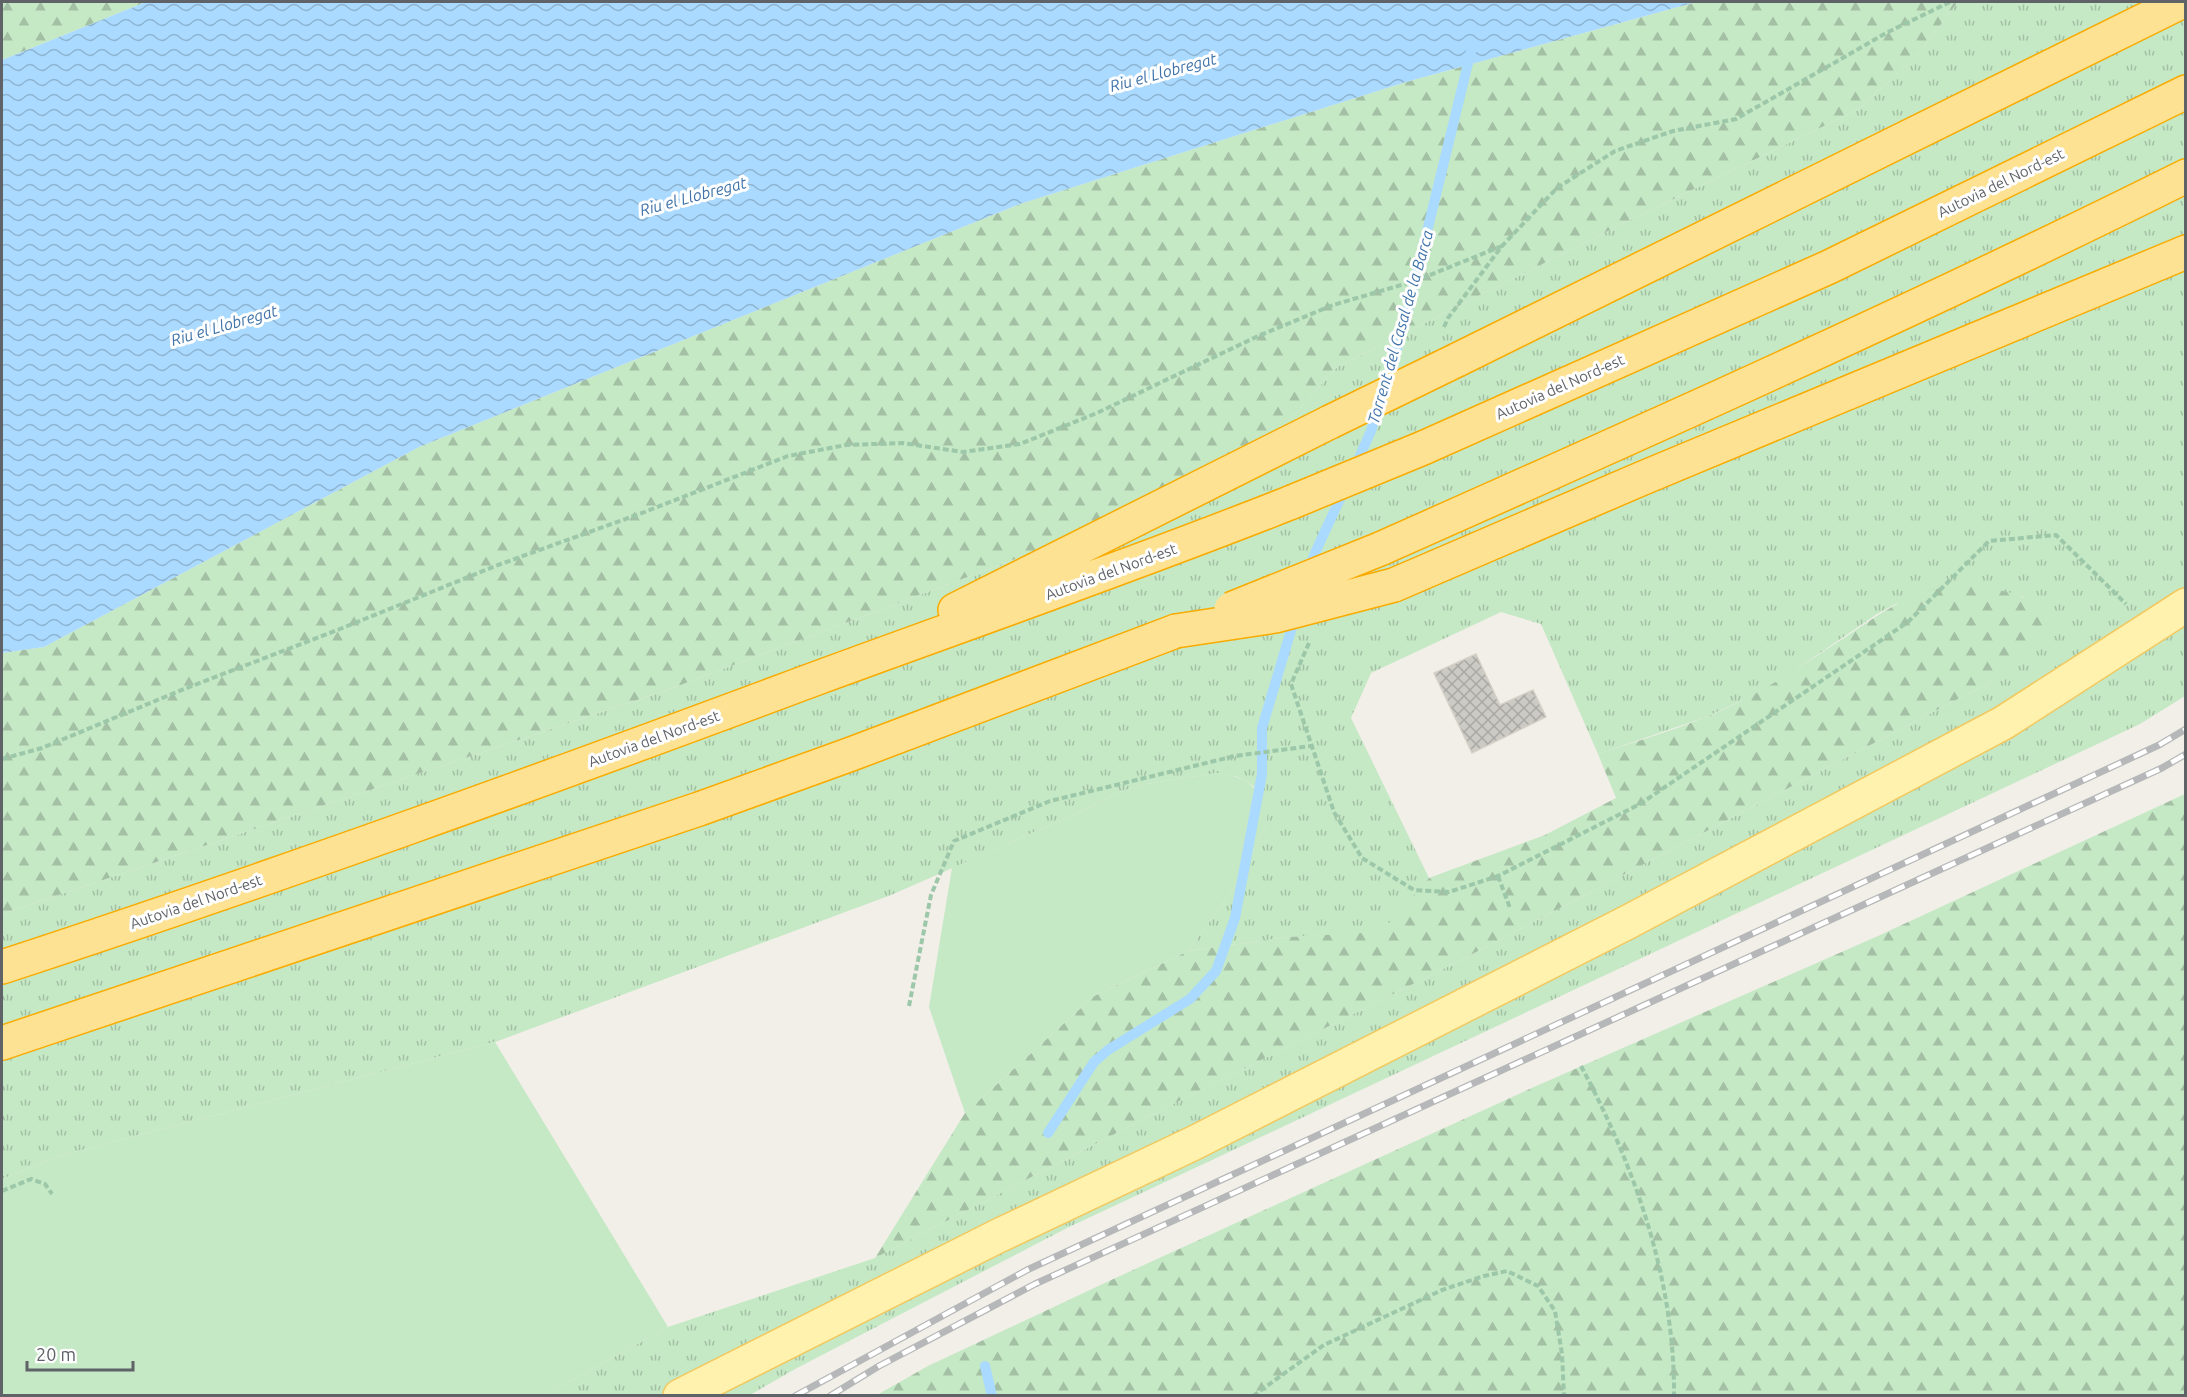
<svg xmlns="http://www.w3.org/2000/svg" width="2187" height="1397" font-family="Ubuntu,sans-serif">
  <defs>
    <pattern id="grass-tufts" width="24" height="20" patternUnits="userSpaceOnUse" patternTransform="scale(1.5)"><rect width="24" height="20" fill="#c5e8c5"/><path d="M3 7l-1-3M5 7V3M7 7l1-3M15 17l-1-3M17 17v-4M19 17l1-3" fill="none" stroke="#a3c0a4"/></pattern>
    <pattern id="forest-firs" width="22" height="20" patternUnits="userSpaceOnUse" patternTransform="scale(1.5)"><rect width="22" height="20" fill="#c5e8c5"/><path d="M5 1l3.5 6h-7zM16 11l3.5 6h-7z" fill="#a3c0a4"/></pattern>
    <pattern id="water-waves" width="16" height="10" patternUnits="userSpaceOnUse" patternTransform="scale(1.5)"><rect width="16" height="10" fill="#aadaff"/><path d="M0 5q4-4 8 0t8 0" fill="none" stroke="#8eb4d2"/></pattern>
    <pattern id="building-cross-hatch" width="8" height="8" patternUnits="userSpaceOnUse" patternTransform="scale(1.5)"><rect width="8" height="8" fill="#cccac5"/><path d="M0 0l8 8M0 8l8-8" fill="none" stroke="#a9a8a4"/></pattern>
  </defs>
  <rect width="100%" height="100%" fill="#f1efe8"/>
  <!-- grass -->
  <path fill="url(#grass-tufts)" d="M1958,2H2185V696L2140,724L1067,1228L797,1368L750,1395H545L668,1327L875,1258L1159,1111L1461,960L1996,679L2024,597L1980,588L1896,604L1877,614L1785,677L1750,697L1706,717L1598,754L1541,624L1501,612L1371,673L1351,718L1429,878L1381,933L1288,937L1188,951L1239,881L1267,823L1255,787L1238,777L1217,773L1146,784L1119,792L1080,812L891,895L495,1042L59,1156L2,1179V914L670,689L1241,474L1337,367L1614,228L1859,109L1919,53Z"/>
  <!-- forest -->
  <path fill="url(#forest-firs)" d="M2,2H146L2,60Z
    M1696,2H1958L1919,53L1859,109L1614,228L1337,367L1241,474L670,689L2,914V653L44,647L419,447L1020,204L1406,82Z
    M1957,586C1998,588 2029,592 2059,621L1996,679L1461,960L1159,1111L875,1258L965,1113L1094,996L1188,951L1288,937L1381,932L1429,878L1545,835L1616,798L1598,754C1649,737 1703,722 1751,696C1784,678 1815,657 1847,636C1883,612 1913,589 1957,586Z
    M2185,794V1395H877L928,1366L1109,1281L1534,1087L1878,936Z"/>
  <!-- green -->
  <path fill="#c5e8c5" d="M1217,773C1245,777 1250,782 1268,804L1267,823L1239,881L1188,951L1094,996L965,1113L929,1007L952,868L1080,812L1119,792L1146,784Z
    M495,1042L668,1327L545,1395H2V1179L59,1156Z"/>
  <!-- water -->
  <path fill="url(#water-waves)" d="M146,2H1696L1406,82L1020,204L419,447L44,647L2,653V60Z"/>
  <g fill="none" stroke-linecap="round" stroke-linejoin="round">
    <!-- stream -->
    <path stroke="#aadaff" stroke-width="10" d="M1385,388L1405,322L1471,51
      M1354,469L1371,431L1379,405
      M1309,570L1314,555L1345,488
      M1048,1133L1094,1062L1108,1050L1190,999L1216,971L1235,918L1262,774V728L1295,617
      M985,1366L992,1396"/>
  </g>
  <!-- building -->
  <path fill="url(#building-cross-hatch)" stroke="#d6d1c6" stroke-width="1.5" d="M1476,654L1500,705L1533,690L1546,717L1472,753L1434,673Z"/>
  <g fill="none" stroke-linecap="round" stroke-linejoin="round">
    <defs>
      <path id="major" d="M680,1396L998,1236L1194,1143L1628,922L2003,723L2186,605"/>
      <path id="highway" d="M1457,360L2181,2
        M1423,448L1829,267L2186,92
        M1380,549C1650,429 1921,308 2186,176
        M1394,585L1643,478L2186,252
        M955,610L1330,422
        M2,967C277,877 549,778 820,677C978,619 1136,564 1292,502
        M2,1043L699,809L854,753L1176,631"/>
    </defs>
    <!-- major casing -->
    <use href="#major" stroke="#f2c960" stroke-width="36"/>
    <!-- highway casing -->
    <use href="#highway" stroke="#f9ab00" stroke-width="36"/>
    <!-- path -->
    <path stroke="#9cc7a9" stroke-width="4" stroke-dasharray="6 3" stroke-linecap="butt" d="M1444,327L1448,318L1502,246L1557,188L1615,151L1673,131L1736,119L1888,32L1950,2
      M1309,643L1291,684L1334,812L1362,858L1414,890L1449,892L1498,876L1640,804L1908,622L1989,541L2056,535L2126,604
      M2,759L42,748L184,689L340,629L498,565L642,513L788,456L846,445L902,443L963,452L1020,444L1097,413L1256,337L1333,305L1415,281L1502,246
      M1498,876L1510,908
      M909,1006L931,895L954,841L1050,801L1235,756L1311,746
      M1581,1066C1635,1167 1675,1280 1674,1396
      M2,1191L31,1179L45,1184L52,1194
      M1253,1396L1324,1345L1442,1290L1484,1276L1507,1271L1538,1286L1555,1311L1562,1354L1564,1396"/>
    <!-- major -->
    <use href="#major" stroke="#fff2af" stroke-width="33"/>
    <!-- highway -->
    <use href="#highway" stroke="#fde293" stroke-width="33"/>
    <defs>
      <path id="rail" d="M795,1396L1027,1270L2159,745L2186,729
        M830,1396L879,1366L1035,1284L2162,768L2186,754"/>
    </defs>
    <!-- rail casing -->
    <use href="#rail" stroke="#b6b7b8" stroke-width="7"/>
    <!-- rail -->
    <use href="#rail" stroke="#fff" stroke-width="4.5" stroke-dasharray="14" stroke-linecap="butt"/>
    <defs>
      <path id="highway-bridge" d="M1330,422L1457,360
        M1292,502L1423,448
        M1231,609L1380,549
        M1176,631L1275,616L1394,585"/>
    </defs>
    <!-- highway-bridge casing -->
    <use href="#highway-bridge" stroke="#f9ab00" stroke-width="36" stroke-linecap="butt"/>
    <!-- highway-bridge -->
    <use href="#highway-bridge" stroke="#fde293" stroke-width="33"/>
  </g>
  <g text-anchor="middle" stroke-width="6" stroke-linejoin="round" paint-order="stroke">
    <!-- street labels -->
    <g font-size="15" fill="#5f6368" stroke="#fff">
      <text transform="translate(2001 183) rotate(-26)" y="5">Autovia del Nord-est</text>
      <text transform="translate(1560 387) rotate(-24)" y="5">Autovia del Nord-est</text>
      <text transform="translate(1111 572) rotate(-20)" y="5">Autovia del Nord-est</text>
      <text transform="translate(654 739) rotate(-20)" y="5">Autovia del Nord-est</text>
      <text transform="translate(196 902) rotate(-19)" y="5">Autovia del Nord-est</text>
    </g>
    <!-- water labels -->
    <g font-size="16" font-style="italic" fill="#4174aa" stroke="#fff">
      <text transform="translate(1163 72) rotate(-15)" y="6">Riu el Llobregat</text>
      <text transform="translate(693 196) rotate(-15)" y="6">Riu el Llobregat</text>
      <text transform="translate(224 325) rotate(-16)" y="6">Riu el Llobregat</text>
      <text transform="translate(1400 327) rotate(-74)" y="6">Torrent del Casal de la Barca</text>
    </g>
  </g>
  <!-- border -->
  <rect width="2187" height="1397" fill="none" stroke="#5f6368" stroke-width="6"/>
  <!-- scale -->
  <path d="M27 1361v9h106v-9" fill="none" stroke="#5f6368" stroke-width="3"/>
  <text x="36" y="1361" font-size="18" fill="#5f6368" stroke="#ffffff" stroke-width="4.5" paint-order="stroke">20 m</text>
</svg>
